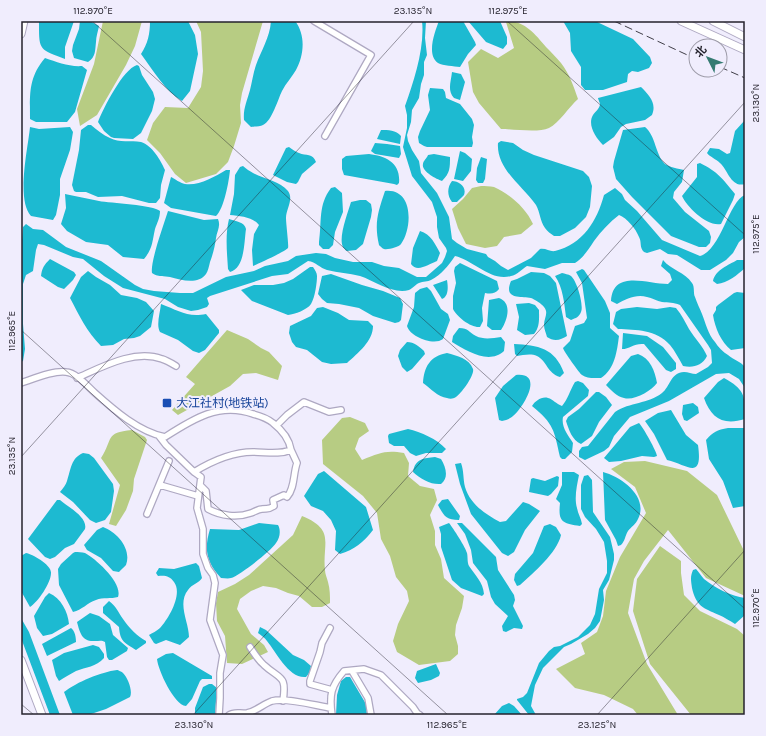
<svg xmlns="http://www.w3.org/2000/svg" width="766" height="736" font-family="Karla,'Noto Sans SC',sans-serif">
  <rect width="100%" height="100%" fill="#f0edfd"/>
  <!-- green -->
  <path fill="#b7cc83" d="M103,21H142L135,46L126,65L97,115L80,126L77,109L94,64Z
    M196,21H263L242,93L240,105L241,123L234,146L228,162L216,174L186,183L175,174L160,153L147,140L153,123L165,107L188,108L201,87L203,71L201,32Z
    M507,21C525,21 535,34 546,47C551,52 556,57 561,63C569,73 574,87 578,99C569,107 559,123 549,128C538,133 514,129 501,129L479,103L473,92L468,62L481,49L498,58L514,48L506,22Z
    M481,186C485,186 490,186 494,187C510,194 526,208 533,224L521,234L504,237L497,246L485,248L466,244L458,228L452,209L463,199L472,188Z
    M227,330L248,339L261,348L269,352L282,366L278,380L256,373L243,374L230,386L178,415L172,410L195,384L186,377Z
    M350,417L365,423L369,431L359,438L355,449L362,460C380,453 385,450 404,453L409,463L408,476L420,486L434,489L437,500L430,515L435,531V545L441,559L444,578L464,596L462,608L456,625L455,635L458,646V654L450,661L419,665L397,652L393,641L398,624L409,601L407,591L396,577L390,556L381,539L377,513L363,496L323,464L322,440L342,418Z
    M132,430L145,437L147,440L134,479L133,491L126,510L116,526L109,524L120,485L101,458C114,438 104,433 132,430Z
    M645,461L687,471L717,495L745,553V596L706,578L668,530L644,561L634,579L628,613L647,664L678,715H638L633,709L604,695L575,688L556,669L585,654L581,643L597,632L603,616L606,591L620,557L646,513L635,487L611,469L624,462Z
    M302,516C336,530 322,543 325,570C325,574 327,578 328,582C330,589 330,596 330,603L322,607H312L299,596L288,593L276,588L263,586L251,591L240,599L237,609L251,634L264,645L268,652L242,664L227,663L225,636L217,621L216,603L218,592L235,584L249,575L293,535Z
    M660,546L681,561V573L684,595L700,611L737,629L745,636V715H691L650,664L633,611L637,579Z"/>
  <!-- water -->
  <path fill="#1dbad1" d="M39,21H74L65,47V59C38,49 39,50 39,21Z
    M80,21H90L99,26C98,31 96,37 96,42C95,50 96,57 88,62L74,58L72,51L73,45L79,29Z
    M150,21H188L195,35L198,54L190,91L182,101C165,91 153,70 141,54C148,43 150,34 150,21Z
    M271,21H295C306,35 304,55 296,70C292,77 286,83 282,91C278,99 272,121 263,125C260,127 254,126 251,127L244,120C243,109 247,101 250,90C252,82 253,74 256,65C261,51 270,37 271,21Z
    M422,21H426L425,38L427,55L424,62V75L421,84L419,98L412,110L411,122L407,135L408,141L412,150L419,161L421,173L437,193L449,217L452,239L457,243L467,249L486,254L488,257L495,261L501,266L508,270L531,258L540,249C546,248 550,252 555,251C583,244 597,221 604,195L615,188L622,194L625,200L637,211L662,240L700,256C721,250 729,201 745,195V237L739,242L733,253L726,260L710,270H701L677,255L668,254L660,249L647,253L644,252C639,247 642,242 639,237C636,229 627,218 619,215C610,222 601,231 594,241C588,250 584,257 575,263H562L545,269L527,266C522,269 517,275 511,276C491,282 473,260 455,256C448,266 442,274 431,280C428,282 423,281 419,283C416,284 413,288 409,290C394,295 375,281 360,276C349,273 338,273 327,270C320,268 316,262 308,261L288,274L272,276L210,296L207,298L209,304L207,307L198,310L191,311L178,307L165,299L123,288L104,276L83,259L73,257L44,245L38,244L36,250L33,271L26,275L23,284V324L25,349L23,361L21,362V253L23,227L26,224L33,229L43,230L66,247L101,261L135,285L143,289L154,291L180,293H193L226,277L254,271L265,266L288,261L296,256L316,253L326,254L335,258L353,262H372L384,266L399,268L417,277H426L442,263L445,257L447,251L446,248L439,238L437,227V217L432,202L412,176L403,147L407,128V115L405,106C414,81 425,47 422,21Z
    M439,21H463L475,42L476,45L468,54L460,67C454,66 443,66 438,63C426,55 435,31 439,21Z
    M468,21H500L507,37V44L503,49L486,42Z
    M563,21H595L633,39L650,57L652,63L649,68L638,72L632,71L628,74L627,82L603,90H585L581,85V67L571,51L570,33Z
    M45,58C57,62 69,67 82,66L87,70L75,112L67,122H36L30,119C30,95 28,78 45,58Z
    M137,65L139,66L142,75L153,92L155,99L152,111L141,133L133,139L114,138L111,137L104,131L98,122C103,109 123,69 137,65Z
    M452,72L461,74L465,82L460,100L454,98C447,90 451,82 452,72Z
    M641,87C649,95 657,103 652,115L645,120L626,124L621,127L614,137L603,145C596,138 587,125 593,115C595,112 600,108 600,104C600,103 598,99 598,98Z
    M430,88L443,89L445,92L446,98L460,104L472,119L474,125L472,137L473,143L472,147H427L424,146L419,143L418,137L420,131L430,110L428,95Z
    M745,120V184C731,188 728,170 720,163C716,159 710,157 707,153L710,148L719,149L727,154L730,153L735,131Z
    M88,125H91C97,130 103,135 110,138C119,143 131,140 141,142C152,145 161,161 165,170L161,185L160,198L156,203H149L122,196L98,197L86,192H76L74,191L72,185L79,150L81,130Z
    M30,127L39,129L70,127L73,132L70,150L60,179V195L56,215L53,220L31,216C16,200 28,148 30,127Z
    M645,127C656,136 655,154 665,164C669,167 679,169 684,170L682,182L674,192L673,198L685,212L709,231L711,237L710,243L706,247H699L671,236L632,197L616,179L613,167L614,161L623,130Z
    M381,130C388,130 396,130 401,136L400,144L377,139Z
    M501,141L513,143L523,150L534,155L583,171L589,177L592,186L590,207L586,217L575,228L560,236H554C551,234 547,231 545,228C540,221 540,212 536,205C523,186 496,169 498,143Z
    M375,143L387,144L400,146L401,154L399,158L375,154L371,151Z
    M289,147C292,149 296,152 299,153C306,156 313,153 316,162L302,174L298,182L296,184L287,182L273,175L286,148Z
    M460,151L465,153L472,159L471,171L463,181L454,179Z
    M369,154C386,156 401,163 399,183L397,185L394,184L344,175L342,169V159L346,156Z
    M434,154L450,157C450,168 450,173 442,181C436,179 421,171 423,164C423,161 427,158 428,155Z
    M481,157L487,159L485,179L483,183H478L476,180L477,168Z
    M700,163C718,172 722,178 735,194L733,200L721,224C707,227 687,207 682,196L697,177V164Z
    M243,166C246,169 250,171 253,173C264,179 280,181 288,191C294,199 286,209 286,218C286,224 289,246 288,248C286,251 258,264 253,266L252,250L254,234L259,225C253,217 240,216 230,215L234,194L235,175L240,167Z
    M226,170H230C229,181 224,209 216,216L171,208L164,203L171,177C175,179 180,183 185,184C199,186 214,177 226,170Z
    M452,181C459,181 467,187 464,195C462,197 459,200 457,202H452C447,196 447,187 452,181Z
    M335,187L342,193L343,212L335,232L333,245L329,249H323L319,245V242C322,221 318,205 331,188Z
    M385,191C413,188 413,227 401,244C399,247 388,250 384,249C383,249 379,245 379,245C374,223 378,212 385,191Z
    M65,194C76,196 88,199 99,201C110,203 154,205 160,211C160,218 157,223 155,229C152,242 153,248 144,259L123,257L108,245L86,242L67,231L61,224L66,208Z
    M360,200H366L371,204L372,210L371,217L363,244L356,250L347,251C346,251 343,247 343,247C338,238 348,212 351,202Z
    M168,211L204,220L218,219C221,226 217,231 216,238C215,246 213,254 210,262C209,266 208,271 206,274C198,285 181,280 170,277C165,276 157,277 152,273C150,262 164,224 168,211Z
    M229,219C235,221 245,222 246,229C244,242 245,268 230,272L228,269C227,253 225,235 229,219Z
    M420,231C431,234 435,244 440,253L437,261C429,264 417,273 411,264L413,248Z
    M50,259L74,272L76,275L73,280L64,289L58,287L41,276C42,268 44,265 50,259Z
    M663,260C671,270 685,272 692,283C695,287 693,293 695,297C697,303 700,309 702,314C706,324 708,334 715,342C718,347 723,352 728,355C734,360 740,361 745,367V388L739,379L729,373L716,374L669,401L630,417L614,436L609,447L604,451L585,460L579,457V451L582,447L588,446L615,412C630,402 648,404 662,393C670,387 671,372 684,372C688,372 692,374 696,374L708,367L712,363L711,350L708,345L680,305C673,302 669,303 662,302C657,301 652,298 647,297C636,294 626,299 617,304L611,301C613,269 647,284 668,284L672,280L670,274L661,266Z
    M737,260H745V268C737,275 728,283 717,284L713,281C715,270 729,265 737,260Z
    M460,263L497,281L499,289C495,294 491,294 485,293L482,308L483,321L480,327C471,328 457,317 453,309V296L456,283L454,271L455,267Z
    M310,267H313C315,270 317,273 317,276C317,283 315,297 311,304C307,310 295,314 288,315L252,301L241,290L254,285H273L284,283L293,279Z
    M582,269L584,270L605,301L610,313V328L619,336C617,351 615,369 601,378C595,378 587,379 582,375C580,374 563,350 563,348L570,341L575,326L584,323L587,318L582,283L576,272Z
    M88,271L96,277L110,285L121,295L137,298L146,302L154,311L151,327L140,336L134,338L124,339L113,345L101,346C87,332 79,315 70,298L81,277Z
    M531,272L544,273L550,276L556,283L567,336C561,340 554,342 547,337C546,333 544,329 544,325C544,318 549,313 544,307C542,304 534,299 531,298C521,296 503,300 511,281L517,279Z
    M562,273C565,274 568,274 571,276C577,281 584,305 581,312C579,317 576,318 571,320L566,317C564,302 563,288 555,276Z
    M331,274L362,285L383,291L400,298L403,304L401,320L399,322L395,323L373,316L359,308L339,304L327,303L322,299L318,294L322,276Z
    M447,280C448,286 449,296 442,299L433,285Z
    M427,287L431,291L441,309L448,314L450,320L443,339C434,346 410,337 407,326L414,307L415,293L420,289Z
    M737,292L745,293V348L731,350C721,342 715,328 713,315L716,310V307L718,305L734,293Z
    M499,298C513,303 507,321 501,330H492L487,326L489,300Z
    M529,303L535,305L539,310C539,319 540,327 534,334L525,335L517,330L519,317L516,304Z
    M161,304C178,310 187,318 206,314L219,330V333L205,350L199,353L193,351L178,340L160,332C156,325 160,313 161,304Z
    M323,307L338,313L349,320L368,321L373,326C373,341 358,353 347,363L331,364L322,362L307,350L296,347L292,342L289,333L290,326L311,316L317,308Z
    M637,307L657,309L670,307L676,308C682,315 685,322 689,329C695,339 703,346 707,356C702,366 693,368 683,366C679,359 675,351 670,345C656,329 636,330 618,329L613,324L616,312L621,309Z
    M459,328C469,328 468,332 476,336C484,340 493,338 501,337L505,342L504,351C489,365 467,351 452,342L453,336Z
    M623,333L647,336L663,347L676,363V369L671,372L666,370L644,344C634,343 630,349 622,349Z
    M407,342C414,342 420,347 424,351L425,354L412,369L407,372L402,367L398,356L400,350Z
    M514,344C538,345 555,348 564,373L560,377C547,373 547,361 537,356C531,353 523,355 517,356L515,354Z
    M447,353C457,356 469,358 473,369C475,375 461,394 456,397C453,399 450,399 447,398C438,397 430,388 423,383C424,367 430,356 447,353Z
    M638,354C650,358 655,371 657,383C651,391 634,401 624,398C617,397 611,390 606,385L631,356Z
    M516,375C545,372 523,408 513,416C510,419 506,420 502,421L499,420L495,398L503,386Z
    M724,378C746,390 745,397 745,419C723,426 711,418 704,398L718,382Z
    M578,381L583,383L589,390L588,396L563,417C561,427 568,435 573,443L572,452L565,459H562L560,457C554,430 554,424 532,406C535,401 542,396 548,398C553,399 556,404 562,406C568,399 570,390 575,382Z
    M596,392H599L606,397L612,405L599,422L592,436L581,444C572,440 569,430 566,421L568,417L579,409Z
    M693,403L698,407L699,413L687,421L684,420L682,414L683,405Z
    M671,410L686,435L698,445C703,481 688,465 667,460L654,434L645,421L658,413Z
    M639,423C643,427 657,452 657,456L654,457L642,456L621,461L609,462L604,458L630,427Z
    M728,428H745V506L733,508L723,481L709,459L706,440C713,432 717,430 728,428Z
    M408,429C421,432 437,439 446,449L442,453H426L416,456L410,453L404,446H394L389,443L388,436L389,434Z
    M83,453L89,454L94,458L113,484L114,491L111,512L105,520L96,523L90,520L73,502L60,492C63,488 66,485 67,481C71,469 71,458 83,453Z
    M435,457L441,459C446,467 449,478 441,484C431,485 421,479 413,472C415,459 424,458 435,457Z
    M461,463C464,471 463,479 465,487C470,504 485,514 500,522L506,521L523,502L529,504L540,511L525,530L514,552L508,556L502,553L471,514L460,484L455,464Z
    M324,471L366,507L373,530C364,542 354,550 340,554L335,550L336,531L331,520L323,511L311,506L304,496L318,474Z
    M562,472H574L579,475C577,485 574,498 577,508C578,514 581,518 582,524L580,526C562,523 558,522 560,503L556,499L562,485Z
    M603,472C622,477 649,497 638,519C636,524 631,527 628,531C625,536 625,541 621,545L618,546L616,540L605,520Z
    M588,475L592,480L593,512L610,537L614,554V560L609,580L603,590L604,600L600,621L595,628L588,634L571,644L564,647L543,668L535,685L531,706L536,715H529L517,700V699L523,697L527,693L539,663L549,651L554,647L560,646L578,637L590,625L595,614L599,589L607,573V561L604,542L596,529L585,517L581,509V485L584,476Z
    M557,476L559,477L558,486L551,494L548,496L529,492L531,479L533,478L545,481Z
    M448,499L460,516L459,520C446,520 444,516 438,505L442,500Z
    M57,500H60C68,507 88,517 85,529L74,544L65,548L55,557L50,559L45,557L28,539Z
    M259,523L278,525C281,530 280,538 276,543C271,551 239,576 231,578C228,579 224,578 221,578C206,562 204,549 210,529L239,530Z
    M449,523C453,528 466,548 467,553C468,557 467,562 469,566C475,575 483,582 484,594L482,596L461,588L452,580L441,547V534L439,527Z
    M457,523H462L496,557L498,570L514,595L515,600L513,606L523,626L522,629L514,628L506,632L503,631L502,626L508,616L495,604L491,597L487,581L473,563L471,550L465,534Z
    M550,524L556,527L561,535C557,553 533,573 520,585L517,586L514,580L515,574L533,553L544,526Z
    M103,527C117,532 132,549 126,565C124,567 121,570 119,572L113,571L101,558L87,550L84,545L97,530Z
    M75,552C78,552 82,552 85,553C96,559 123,583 118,597C111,599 103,597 96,600C87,603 82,610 73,612L59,585L58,569L61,564L73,553Z
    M26,553C32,554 52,565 51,573C51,583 38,602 30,607L21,591V556Z
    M196,563L199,566L202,578C199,583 192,584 188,590C177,604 189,622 189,637L180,645L166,640L156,644L154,643L149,635C152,633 157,631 160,628C169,618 183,594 174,582C170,576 165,575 158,576L156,573L159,568L174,569Z
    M696,569C699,572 701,576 704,579C715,588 731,596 745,598V615L735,624C730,621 724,617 719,615C703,608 696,606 692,588C691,580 690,577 693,570Z
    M49,593C61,598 68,612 69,624L52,634L43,636L37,628L34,616L45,597Z
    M109,601C116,606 118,612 123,619C129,628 137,636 146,641V643L136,650C125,643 120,642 119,627L103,613V607Z
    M90,613L99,616L110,624L113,635L128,648L127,651L112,660H109L107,657L105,642C102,640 99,641 95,641C82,642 80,633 77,622Z
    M21,618L29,632L60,715H50L21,638Z
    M260,627L266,630L293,655L304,660L311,666L310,672L306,677C289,679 276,652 267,641C265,638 261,635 258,633Z
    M71,628C75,631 76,637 76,642L47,656L42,644Z
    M93,645L99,647L104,654V658C96,667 86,667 76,671C70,674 64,678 59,681L56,676L52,660L64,653Z
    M173,653L212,676V679H202L200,681L192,699L186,706C174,705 158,670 157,659L166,654Z
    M436,664L440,673L439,676L431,680L418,683L415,678L417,671Z
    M117,670C118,670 122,672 123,673C128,678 133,691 130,697L106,709L88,715H73L64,692C77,682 101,672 117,670Z
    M346,677H350L366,704L367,715H336L337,695L341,681Z
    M209,684H212L217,688L215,715H195V708L203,687Z
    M509,703L514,706L522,715H494L502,706Z"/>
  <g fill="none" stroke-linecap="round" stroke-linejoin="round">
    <defs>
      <path id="minor" d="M314,21L371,55L325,136
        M77,378C102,367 134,349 162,359C166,360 171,363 176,366
        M21,383C33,379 54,370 66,372C77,373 87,386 95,393C114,410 139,432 165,437C193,419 219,402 253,414C261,416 267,418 273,423C282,430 289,438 291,450C279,455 266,452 253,452C232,452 212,461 194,472L166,445L159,436
        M277,425L287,415L304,402L329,412L341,410
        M194,472L201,477L197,508L203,529V554L208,568L213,575L215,583L210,620L223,655L220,673V698L219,715
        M160,485L198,496
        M201,486L206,491L208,509C221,516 237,518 251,513C254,512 259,509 262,509C268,508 268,510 274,506L273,500L284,495L287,497C295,488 293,474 297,463L291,450
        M147,514L169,461
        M330,628L322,643L320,652L310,681V684L332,690
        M250,647C254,653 258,660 264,665C280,680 287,674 283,701
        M352,671L368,698L371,715
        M229,715C235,711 240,714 247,713C257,711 263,704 272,701C286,697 317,706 331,708
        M332,715C329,695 331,686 344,671L364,669L381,675L413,707L417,713L420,715"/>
      <path id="major" d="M681,21L745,50
        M713,21L745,37
        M21,34L24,21
        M21,660L42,715"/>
    </defs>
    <!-- minor casing -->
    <use href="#minor" stroke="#aea8c2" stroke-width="8"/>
    <!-- major casing -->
    <use href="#major" stroke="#aea8c2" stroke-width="9"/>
    <!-- minor -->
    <use href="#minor" stroke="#fff" stroke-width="5.5"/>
    <!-- major -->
    <use href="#major" stroke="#fff" stroke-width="7"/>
    <!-- rail -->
    <path stroke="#403e48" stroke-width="1" stroke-dasharray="8 4" stroke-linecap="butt" d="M614,21L696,59
      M720,67L745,78"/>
  </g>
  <!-- ticks -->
  <path fill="none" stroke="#24222c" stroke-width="1" stroke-opacity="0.45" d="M92,21L745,609M507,21L745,235M21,330L448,715M21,457L414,21M21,704L34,715M193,715L745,102M597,715L745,550"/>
  <!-- markers -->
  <rect fill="#1a4fb4" stroke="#f0edfd" stroke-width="1.5" x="162" y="398" width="10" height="10" rx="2"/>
  <g text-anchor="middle" stroke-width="4" stroke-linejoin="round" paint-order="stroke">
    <!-- transit labels -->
    <g font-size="12" fill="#164399" stroke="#f0edfd" text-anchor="start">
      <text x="176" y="407">大江社村(地铁站)</text>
    </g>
  </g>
  <!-- border -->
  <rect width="766" height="736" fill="none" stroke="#f0edfd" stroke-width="44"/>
  <!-- north arrow -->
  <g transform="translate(708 58) rotate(312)"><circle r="19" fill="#f0edfd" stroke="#9e9ca9"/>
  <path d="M0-3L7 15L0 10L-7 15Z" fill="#357b72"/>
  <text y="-6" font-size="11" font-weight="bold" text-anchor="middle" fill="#24222c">北</text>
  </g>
  <rect x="22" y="22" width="722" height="692" fill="none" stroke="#24222c" stroke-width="1.5"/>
  <g font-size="10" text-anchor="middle" fill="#24222c">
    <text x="93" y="14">112.970°E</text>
    <text x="413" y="14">23.135°N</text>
    <text x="508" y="14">112.975°E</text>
    <text transform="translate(755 103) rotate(-90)" y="4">23.130°N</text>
    <text transform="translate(755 234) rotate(-90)" y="4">112.975°E</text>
    <text transform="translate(11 331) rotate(-90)" y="4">112.965°E</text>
    <text transform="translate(11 456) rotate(-90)" y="4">23.135°N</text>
    <text transform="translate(755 608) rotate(-90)" y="4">112.970°E</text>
    <text x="194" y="728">23.130°N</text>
    <text x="447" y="728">112.965°E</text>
    <text x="597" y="728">23.125°N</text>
  </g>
</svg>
